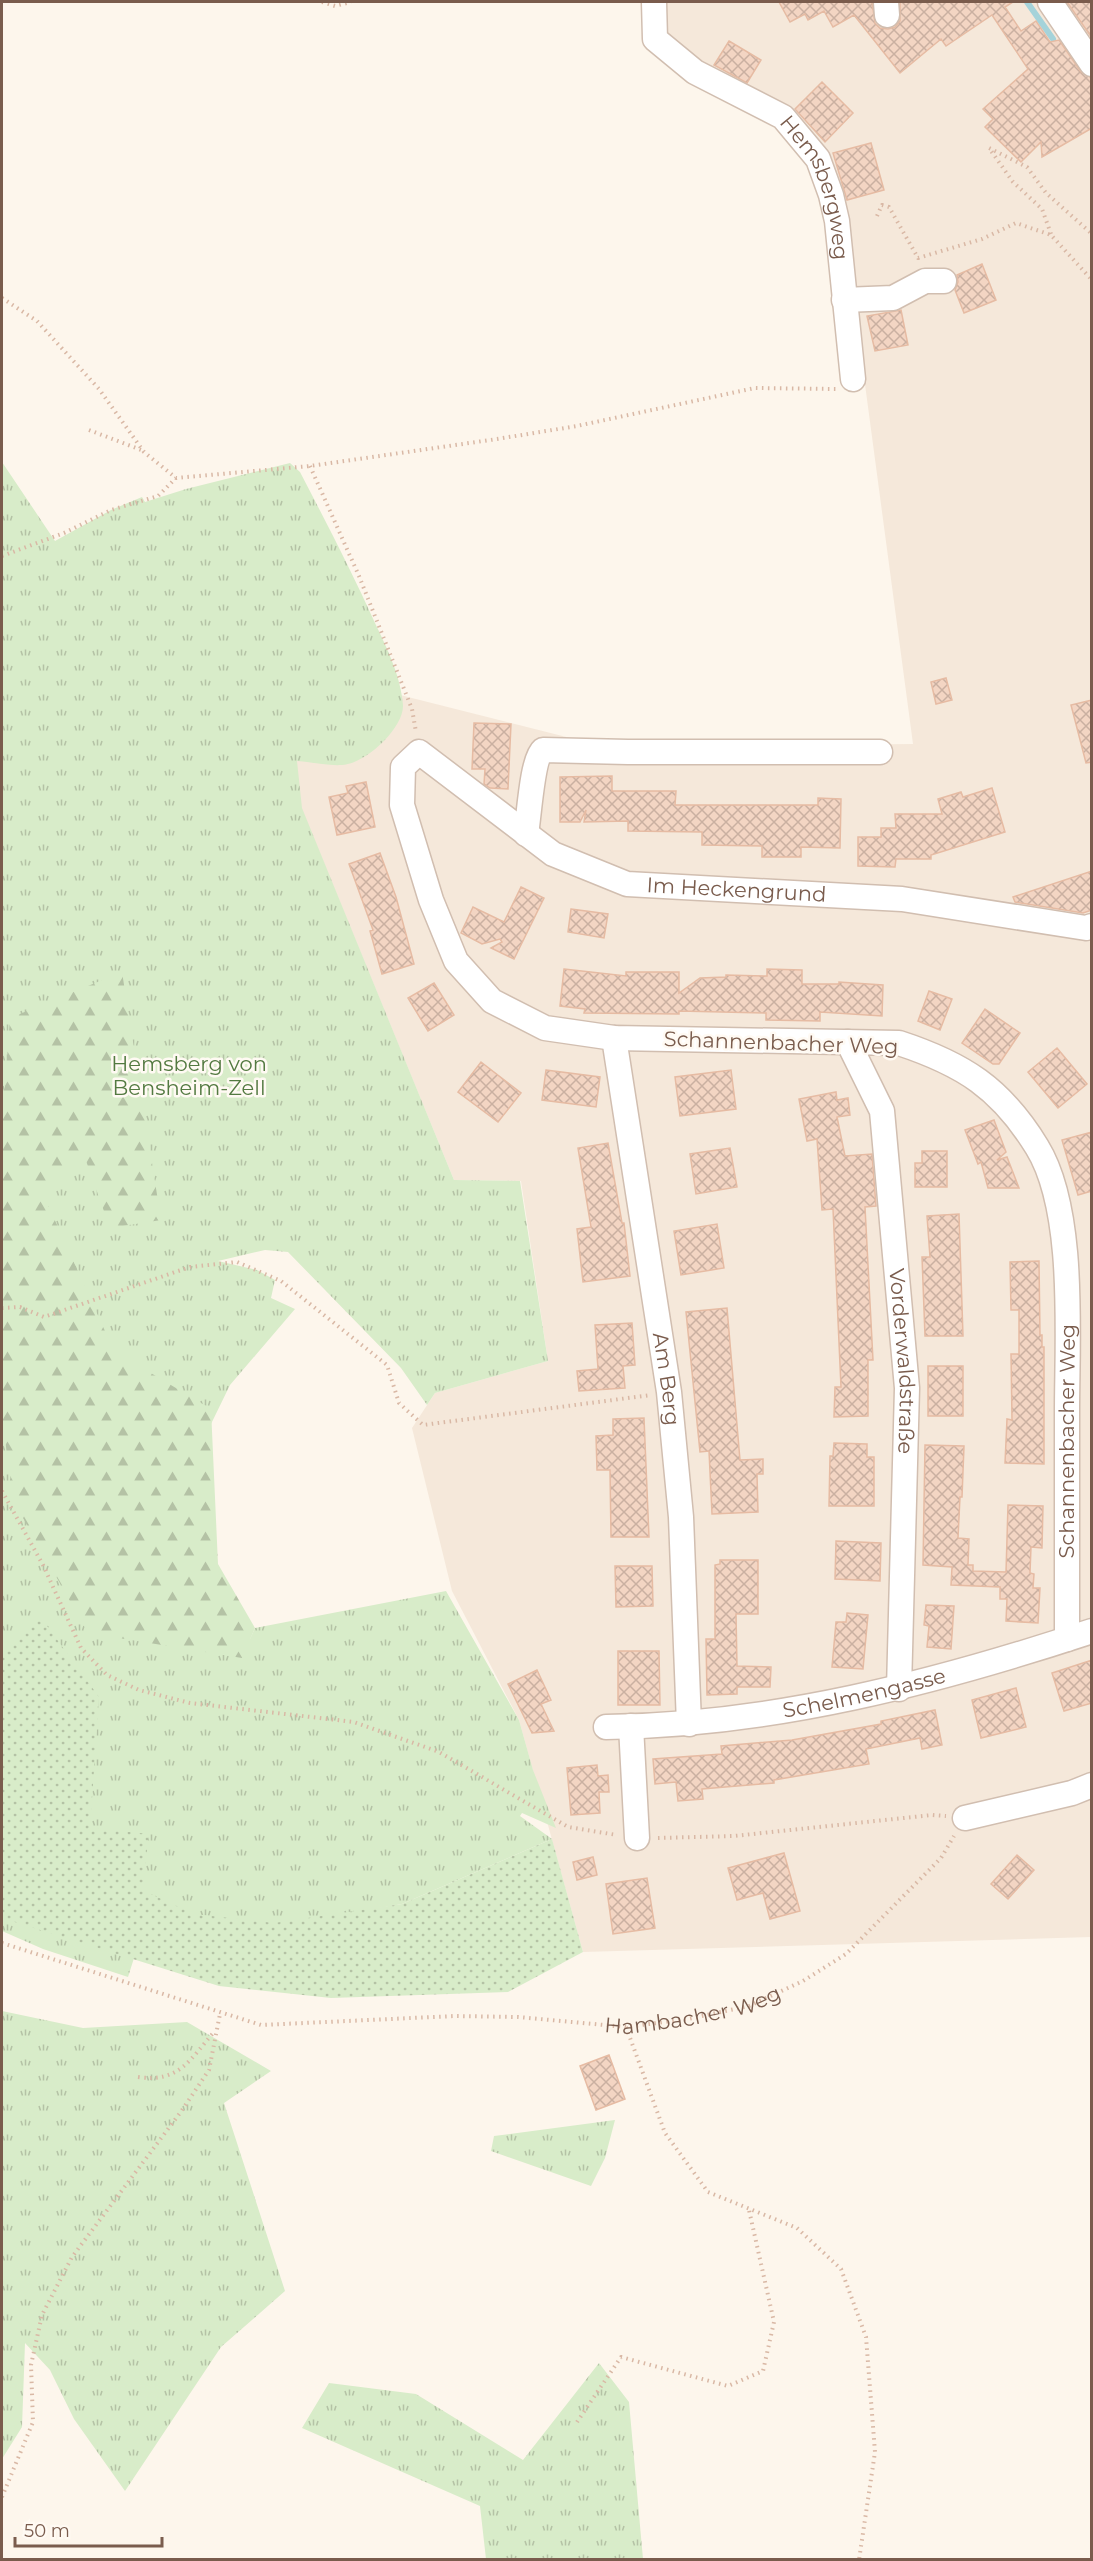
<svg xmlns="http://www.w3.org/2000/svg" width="1093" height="2561" font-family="Montserrat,sans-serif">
  <defs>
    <pattern id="grass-tufts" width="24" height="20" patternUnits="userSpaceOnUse" patternTransform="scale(1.5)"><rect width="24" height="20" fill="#d8ecc9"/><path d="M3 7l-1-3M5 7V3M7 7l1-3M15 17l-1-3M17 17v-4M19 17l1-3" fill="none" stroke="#b4c2a5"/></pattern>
    <pattern id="forest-firs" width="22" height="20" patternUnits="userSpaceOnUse" patternTransform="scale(1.5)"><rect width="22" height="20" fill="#d8ecc9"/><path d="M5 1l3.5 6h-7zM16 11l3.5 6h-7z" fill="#b4c2a5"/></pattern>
    <pattern id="garden-dots" width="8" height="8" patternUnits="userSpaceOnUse" patternTransform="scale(1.5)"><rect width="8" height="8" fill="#d8ecc9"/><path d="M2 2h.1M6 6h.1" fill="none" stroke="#b4c2a5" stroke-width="1.8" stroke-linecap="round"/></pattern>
    <pattern id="building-cross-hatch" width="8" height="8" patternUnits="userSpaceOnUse" patternTransform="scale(1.5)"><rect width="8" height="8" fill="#f3d5c3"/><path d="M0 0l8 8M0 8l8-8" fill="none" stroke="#cab0a1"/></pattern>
  </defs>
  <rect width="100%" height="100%" fill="#fdf6ec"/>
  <!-- residential -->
  <path fill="#f5e8da" d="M658,2H1091V1937L583,1952L519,1720L452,1591L412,1428L435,1393L548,1361L521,1181L454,1180L294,790L305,671L606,747L913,744L850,272L794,119L652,42Z"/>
  <!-- grass -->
  <path fill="url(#grass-tufts)" d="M2,462L55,541L111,510L142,497L145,502L186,489L290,463L300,472C326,522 352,572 375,623C387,648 401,677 403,705C404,728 365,764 342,765C328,766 311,762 297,761L302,808L454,1180L520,1181L548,1361L435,1393L427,1405L401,1368L288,1252L265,1250L218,1261L257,1270L275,1280L271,1298L295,1309L230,1385L211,1424L186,1491L250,1639L255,1628L446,1591L519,1720L533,1770L556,1828L522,1813L520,1816L552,1839L402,1904L267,1928L148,1914L128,1977L43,1949L2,1931Z
    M2,2011L83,2028L187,2022L271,2071L224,2103L285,2291L221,2347L125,2491L74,2419L50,2370L25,2343L22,2427L2,2459Z
    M615,2120L605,2158L591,2186L491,2151L494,2136Z
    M599,2363L629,2402L643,2559H486L480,2506L302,2428L329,2383L416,2394L523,2460Z"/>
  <!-- forest -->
  <path fill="url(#forest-firs)" d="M122,972L161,1220L110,1228L85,1158L43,1194L114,1351L211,1409L218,1564L255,1628L242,1658L88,1633L14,1502L2,1419V1127L10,1018Z"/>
  <!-- garden -->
  <path fill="url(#garden-dots)" d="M39,1615L99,1697L90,1828L149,1834L142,1890L194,1914L274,1923L402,1904L552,1839L583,1952L508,1992L331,1998L219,1986L2,1918V1652Z"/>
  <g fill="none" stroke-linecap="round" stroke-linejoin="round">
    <!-- stream -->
    <path stroke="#a5d3da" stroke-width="6" d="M1027,2L1053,39"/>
  </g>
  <!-- building -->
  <path fill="url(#building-cross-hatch)" stroke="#e6bba3" stroke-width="1.5" d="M779,2H872L875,23L880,28L888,29L895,27L900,21V2H1013L1005,7L1021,31L1036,21L1050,42L1059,40L1081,72L1092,78V128L1042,157L1041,142L1021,162L985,127L993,119L983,109L1028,69L992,15L946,46L941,39L900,73L854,15L833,27L824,11L808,20L805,14L790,22Z
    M1067,2H1092V38Z
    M729,41L761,60L747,83L714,65Z
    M822,82L853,113L825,142L795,109Z
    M871,143L884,190L847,200L833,153Z
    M982,264L996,300L964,313L955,290L958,282L957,275Z
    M901,310L908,345L875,351L867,316Z
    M946,678L952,700L936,704L931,682Z
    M1092,700V762L1086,763L1071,705Z
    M474,723L511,724L508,789L490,788L484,784L485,769H472Z
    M612,776V791H676L675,805H818V798L841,799L840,848L801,847V857H762V846L702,845V832L628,831V821L584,822L586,810L580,822H560V777Z
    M366,782L375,827L337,835L329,797L348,793L346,786Z
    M992,788L1005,832L931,855V859H896L895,867L858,866V837H881V828H896L895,814H942L938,799L961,792L963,797Z
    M380,853L396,897L414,964L382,974L370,931L373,930L349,864Z
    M1092,871V910L1083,913L1015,902L1013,897Z
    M521,887L544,898L514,959L491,948L502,942L500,939L482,944L461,933L473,907L504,922Z
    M571,909L608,914L604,938L568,932Z
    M564,969L626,976V972H679V993L700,978L726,977V975L767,976V969L802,970V984H839V982L883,985L882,1016L820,1012V1021L766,1020V1013L679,1011V1014L584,1013L585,1009L560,1006Z
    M434,983L454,1015L428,1031L408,998Z
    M929,991L952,999L940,1030L918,1021Z
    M985,1009L1020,1033L999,1064H993L962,1043Z
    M1057,1048L1087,1084L1058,1108L1028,1072Z
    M481,1062L521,1093L498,1122L458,1092Z
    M546,1070L600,1077L596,1107L542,1100Z
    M731,1070L736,1109L680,1116L675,1077Z
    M836,1092L837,1100L848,1098L850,1115L837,1117L845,1156L872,1154L876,1206L865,1207L873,1360H868V1416L834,1417L835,1387H841L833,1209L822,1210L817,1139L807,1141L799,1099Z
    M994,1120L1006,1152L997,1160L1007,1157L1019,1188H988L981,1162L978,1164L965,1130Z
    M1092,1132V1191L1078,1195L1062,1140Z
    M608,1143L622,1223H624L630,1276L583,1282L577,1229L591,1227L578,1148Z
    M730,1148L737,1187L696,1194L690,1154Z
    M922,1151H947V1187H915V1163H922Z
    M959,1214L963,1336H925L922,1257H930L927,1216Z
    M717,1224L724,1268L681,1275L674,1231Z
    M1039,1261L1040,1335H1042V1347H1044V1464L1005,1463L1007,1419L1012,1420L1011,1354H1019V1310H1011L1010,1262Z
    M727,1308L740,1460L763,1459V1474H757L758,1512L712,1514L709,1451L700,1452L686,1312Z
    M632,1323L635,1365L623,1366L625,1388L579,1391L577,1371L598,1369L595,1325Z
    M928,1366H963V1416H928Z
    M644,1418L649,1537H611L610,1470H597L596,1436L613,1435V1419Z
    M834,1443L867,1444V1457H874V1506H829L830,1456H833Z
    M925,1445L964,1446L962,1497H960L958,1538L969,1539L968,1565H973V1571L1006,1572L1008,1505L1043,1506L1042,1548L1031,1547L1030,1573L1034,1574L1033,1588H1040L1038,1623L1006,1621L1007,1599H1000V1587L951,1585L952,1567L923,1565Z
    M836,1541L881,1543L880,1581L835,1579Z
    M720,1560H758V1614H736L737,1666L771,1667L770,1687H737V1694L707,1695L706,1639H715V1565L720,1564Z
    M615,1566H652L653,1606L616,1607Z
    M926,1605L954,1606L951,1649L927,1647L929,1626L924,1625Z
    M847,1613L868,1615L863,1669L832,1667L836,1622H846Z
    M618,1651H659L660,1705H618Z
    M1092,1660V1703L1064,1711L1052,1673Z
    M537,1670L551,1700L541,1704L554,1731L532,1733L508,1684Z
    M1016,1688L1026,1727L981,1738L972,1700Z
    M935,1710L942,1745L922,1749L920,1738L866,1749L869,1764L774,1780V1783L702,1789L703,1799L678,1801L676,1782L655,1784L653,1759L722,1754L721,1746L792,1740L881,1724V1721Z
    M597,1765L598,1776L608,1775L609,1792H599L600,1813L571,1815L567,1768Z
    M784,1853L800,1911L770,1919L763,1893L737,1900L728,1868Z
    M1017,1855L1034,1870L1008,1899L991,1884Z
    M593,1857L597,1875L577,1880L573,1862Z
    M647,1878L655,1928L613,1934L606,1884Z
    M609,2055L625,2099L596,2110L580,2066Z"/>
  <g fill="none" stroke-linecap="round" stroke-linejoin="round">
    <defs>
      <g id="minor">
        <path id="s2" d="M654,2L655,39L695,72L783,117L818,159L831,195L837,221L853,379"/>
        <path d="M886,2L887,15"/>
        <path d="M1050,2L1092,64"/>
        <path d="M844,300L893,298L925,281H944"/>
        <path d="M526,834C529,817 532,759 543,750L628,752H880"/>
        <path id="s3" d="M614,1038L669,1392L681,1517L689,1724"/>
        <path id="s4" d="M848,1042L882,1111L907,1388L899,1689"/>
        <path id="s5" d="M1067,1639C1067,1563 1067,1487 1067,1411C1067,1337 1076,1210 1037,1147C1001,1088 963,1064 899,1043L614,1038L545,1028L492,1001L456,961L431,900L402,805L403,767L419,752L553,854L627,884L902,899L1086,928L1092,926"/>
        <path d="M631,1726L637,1838"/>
        <path id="s6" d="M606,1727C773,1725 934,1683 1092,1631"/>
        <path d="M965,1818L1072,1793L1092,1785"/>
      </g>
    </defs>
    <!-- minor casing -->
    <use href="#minor" stroke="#d1beb0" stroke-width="27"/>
    <!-- path -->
    <g stroke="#d9b8a5" stroke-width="4" stroke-dasharray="1.5 4.5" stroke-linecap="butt">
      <path d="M322,2L335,6L351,2"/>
      <path d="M877,216L882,205L889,207L918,258L982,239L1016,223L1051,235L1092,280"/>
      <path d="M1051,234L1042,209L1013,182L989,148L1027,167L1046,193L1092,234"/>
      <path d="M2,298L37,321L99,389L144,452L176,478L310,466L497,439L577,426L755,388L836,389"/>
      <path d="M89,430L144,451"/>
      <path d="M310,466L359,576L412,709L416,732"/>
      <path d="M2,556L64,533L111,510L158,496L176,478"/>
      <path d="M2,1308L20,1307L44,1317L190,1267L237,1262L281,1281L387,1365L399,1403L423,1425L651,1395"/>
      <path d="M2,1491L43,1565L81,1648L107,1675L139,1690L190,1703L354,1722L439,1752L568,1827L617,1835"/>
      <path d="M658,1838L734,1836L932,1815L946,1816"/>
      <path id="s1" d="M2,1943L261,2025L455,2016L518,2017L626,2027L688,2019L749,2006L803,1981L846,1954L941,1858L954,1836"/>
      <path d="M626,2027L665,2133L708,2192L797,2228L841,2269L866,2337L875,2452L859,2560"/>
      <path d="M138,2077C180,2083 190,2059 215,2031"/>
      <path d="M577,2422L621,2357L728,2386L763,2371L774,2322L749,2210"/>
      <path d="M2,2497L33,2422L31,2365L42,2315L72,2257L180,2113L209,2070L220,2014"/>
    </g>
    <!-- minor -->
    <use href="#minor" stroke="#fff" stroke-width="24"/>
  </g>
  <g text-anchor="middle" stroke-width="5" stroke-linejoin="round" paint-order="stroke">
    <!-- street labels -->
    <g font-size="21" fill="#7a5c4d" stroke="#fffaf3">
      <text dy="7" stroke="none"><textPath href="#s2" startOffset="268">Hemsbergweg</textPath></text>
      <text dy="7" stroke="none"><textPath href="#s5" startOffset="1725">Im Heckengrund</textPath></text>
      <text transform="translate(781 1043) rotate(2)" y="7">Schannenbacher Weg</text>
      <text dy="7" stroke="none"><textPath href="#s4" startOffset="328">Vorderwaldstraße</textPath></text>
      <text dy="7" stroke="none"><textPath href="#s3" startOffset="345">Am Berg</textPath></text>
      <text dy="7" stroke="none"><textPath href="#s5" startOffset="198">Schannenbacher Weg</textPath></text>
      <text dy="7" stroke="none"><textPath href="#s6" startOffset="261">Schelmengasse</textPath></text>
      <text dy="7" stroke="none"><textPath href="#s1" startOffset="706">Hambacher Weg</textPath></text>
    </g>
    <!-- park labels -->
    <g font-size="21" fill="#537a41" stroke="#fffaf3">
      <text x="189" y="1071">Hemsberg von<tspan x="189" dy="24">Bensheim-Zell</tspan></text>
    </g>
  </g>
  <!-- border -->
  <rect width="1093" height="2561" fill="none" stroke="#7a5c4d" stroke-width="6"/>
  <!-- scale -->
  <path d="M15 2537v9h147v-9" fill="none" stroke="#7a5c4d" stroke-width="3"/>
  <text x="24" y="2537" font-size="18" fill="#7a5c4d" stroke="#fffaf3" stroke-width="4.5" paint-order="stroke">50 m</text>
</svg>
